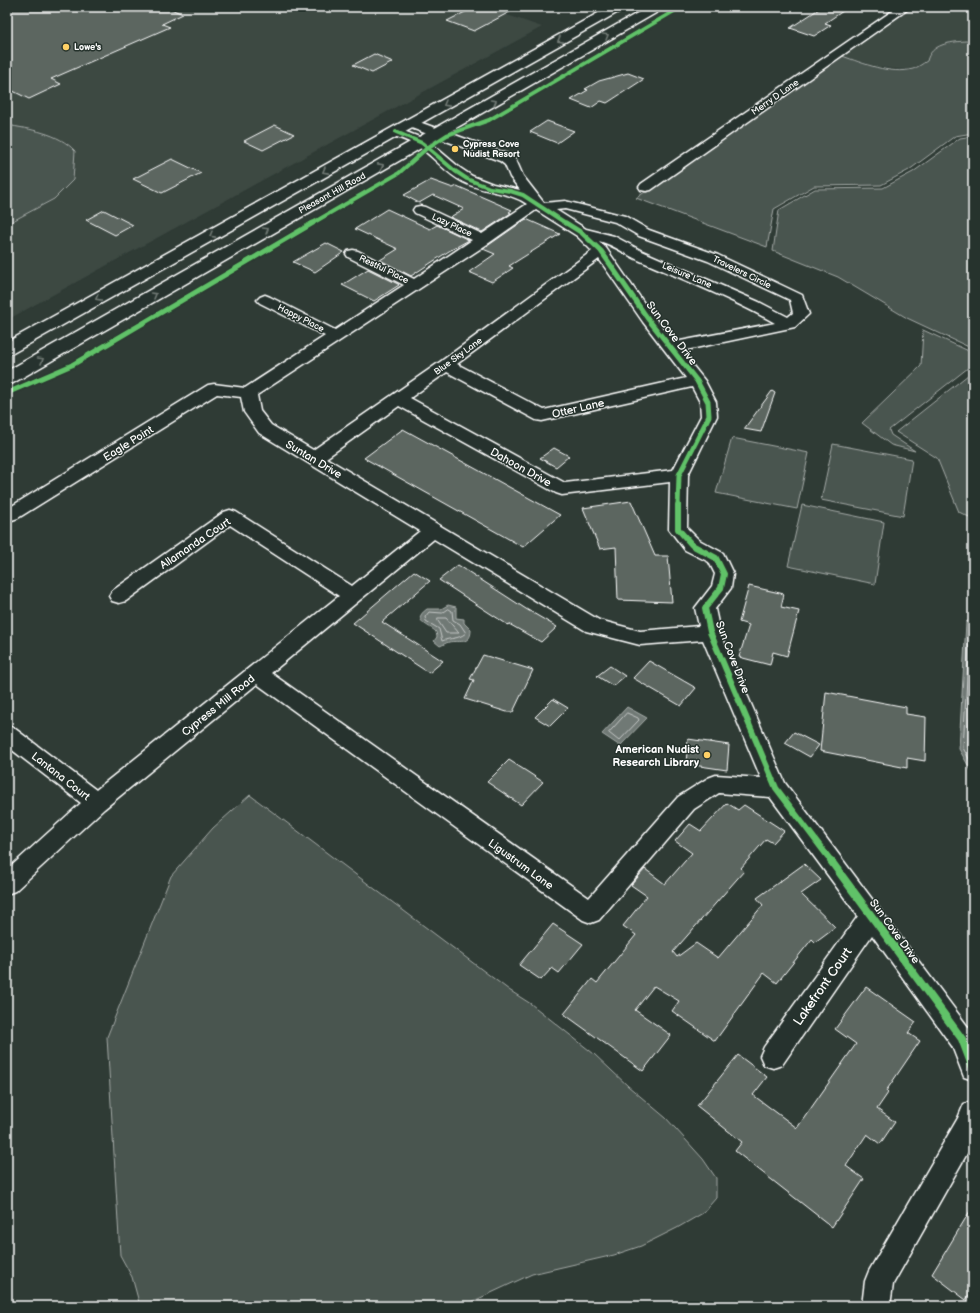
<svg xmlns="http://www.w3.org/2000/svg" width="980" height="1313" font-family="'Balsamiq Sans',sans-serif">
  <rect width="100%" height="100%" fill="#2f3b35"/>
  <filter id="ink" filterUnits="userSpaceOnUse"><feTurbulence type="fractalNoise" baseFrequency=".025" numOctaves="2"/><feDisplacementMap in="SourceGraphic" scale="8" xChannelSelector="R" yChannelSelector="G"/><feConvolveMatrix kernelMatrix="1 2 1 2 8 2 1 2 1" color-interpolation-filters="sRGB"/></filter>
  <g filter="url(#ink)">
    <!-- built -->
    <path fill="#3c4842" d="M7,7H484L542,27L7,320V224L54,199L68,143L33,129L7,125Z
      M912,7H973V42L966,41L914,68L905,70L877,67L842,56Z"/>
    <!-- green -->
    <path fill="#4a544f" stroke="#a4aaa7" d="M966,41L973,42V133L955,136L909,170L881,185L814,186L774,209L767,247L636,198L645,192H647L842,56C863,63 890,75 913,69C918,67 922,64 927,61C931,44 950,42 966,41Z
      M7,125C29,129 59,133 75,151L73,180L54,199L7,224Z
      M973,136V349L907,318L838,277L773,251L779,210L815,189L883,188L913,172L960,138Z
      M923,330L973,353V364L889,430L891,435L915,451L891,445L862,423L921,366Z
      M973,371V519L959,512L937,458L896,432Z
      M732,438L809,453L797,509L716,493Z
      M833,444L912,459L903,516L821,500Z
      M802,505L884,522L875,584L788,566Z
      M250,795L509,990L531,1004L594,1054L628,1086L666,1118L703,1159L716,1178V1198L703,1213L677,1228L641,1246L614,1255L532,1274L463,1306H140L132,1277L120,1255L107,1037L171,876L213,828Z"/>
    <!-- water -->
    <path fill="#707975" stroke="#a9afac" d="M448,605L456,607V618L464,619V623L471,630C471,646 457,640 449,642C445,643 443,645 440,646L434,641L437,637L436,632C430,625 410,621 427,609H441Z
      M973,618V774L959,749L966,622Z
      M627,707L647,718L620,746L602,734Z"/>
    <g fill="none" stroke-linecap="round" stroke-linejoin="round">
      <!-- shore -->
      <path stroke="#c6c9c8" stroke-width="1" d="M449,609L452,611L453,620L460,624L466,633C457,640 452,637 442,641L439,629L426,621L425,617L429,612L442,613Z
        M438,618H446L459,633H446L438,621Z
        M973,622L970,625L963,748L973,766
        M973,655L968,746L973,756
        M627,713L638,718L639,720L619,741L609,733Z"/>
    </g>
    <!-- building -->
    <path fill="#5b6661" stroke="#fff" d="M7,7H166L183,14L162,24L170,27L51,79L61,84L29,99L7,88Z
      M475,7H519L474,31L447,21Z
      M822,7H849L825,23L831,25L814,36L790,28Z
      M374,54L393,62L372,73L353,65Z
      M628,73L644,79L607,103L601,101L591,108L571,100L588,90L585,89L599,81Z
      M547,121L574,131L557,143L530,132Z
      M275,125L294,134L263,150L244,141Z
      M172,159L201,173L162,193L133,179Z
      M431,180L453,188L457,186L512,210L509,212L511,213L482,232L450,217L464,209L433,195L419,203L404,195Z
      M387,209L430,229L437,225L469,240L449,251L411,276L380,260L398,249L355,229Z
      M104,210L133,225L115,235L86,220Z
      M526,219L560,234L509,266L513,268L492,282L469,272L495,254L483,249Z
      M326,243L344,252L315,272L293,262Z
      M368,269L398,284L399,285L374,301L342,285Z
      M772,391L775,393L761,432L744,429Z
      M403,429L498,481L560,515L523,547L364,458Z
      M554,448L569,456L556,467L540,458Z
      M631,501L655,556H668L672,602L618,600L616,547L600,549L583,508Z
      M458,565L526,609L557,627L541,642L509,624L508,625L439,580Z
      M414,571L430,581L382,622L443,661L429,673L353,623Z
      M749,586L784,594L781,607L799,611L787,656L773,652L770,665L739,657L749,625L739,622Z
      M483,655L533,670L513,712H507L465,699L474,680L470,679Z
      M649,661L696,688L681,706L633,678Z
      M610,666L625,676L613,686L597,676Z
      M826,692L906,707V714L926,717L925,761L907,758V768L820,751Z
      M553,699L568,708L550,726L535,717Z
      M794,732L819,745L810,757L785,743Z
      M688,739L729,745L727,770L686,764Z
      M509,760L543,782L521,805L487,782Z
      M727,803L738,810L744,805L784,831L773,843L766,839L741,868L744,871L673,952L677,957L696,943L718,958L763,905L757,898L804,864L821,880L801,894L835,927L815,942L812,939L777,983L764,973L715,1041L672,1011L679,1001L654,986L635,1010L671,1035L643,1071L564,1014L592,979L597,983L636,935L623,926L647,896L631,885L645,869L665,884L692,853L675,841L690,824L701,831Z
      M553,924L583,944L559,973L552,968L541,980L519,965Z
      M866,987L916,1022L908,1033L920,1041L886,1091L888,1093L877,1109L895,1122L880,1144L867,1134L846,1166L864,1179L832,1227L735,1151L742,1142L697,1106L738,1055L767,1077L753,1095L797,1128L856,1044L835,1029Z
      M973,1206V1288L966,1300L932,1274Z"/>
    <g fill="none" stroke-linecap="round" stroke-linejoin="round">
      <defs>
        <path id="street" d="M898,7H911L651,190L646,191L641,190L639,187L641,184Z
          M411,119L510,155L516,160L523,176L544,203L565,201L625,216L649,230L718,255L802,295L809,314L795,327L681,351L705,381L716,402L717,416L688,475L687,528L699,540L723,553L733,574L731,588L715,609L720,632L785,783L971,1031L973,1035V1080L964,1077L952,1046L872,935L782,1065L773,1068L764,1065L760,1056L764,1047L858,916L770,797L719,793L694,809L599,920L591,923L583,920L257,684L104,809L15,891L7,894V870L81,803L7,746V726L14,728L96,790L339,596L230,525L126,601L119,603L112,601L109,596L112,591L224,512L230,510L236,512L352,586L420,531L259,433L244,412L241,397L217,394L18,518L12,520L7,519V509L208,385L214,384L245,388L325,336L260,303L257,300L260,297L265,295L270,297L335,330L404,285L348,257L346,254L348,251L353,250L358,251L414,279L472,240L415,213L413,210L415,207L420,206L425,207L482,234L527,204C508,191 484,193 463,182C445,173 434,156 417,146C409,141 400,138 391,135L389,132L391,129L396,128L427,140L460,168L472,176L493,184L520,190L510,177L505,165L500,161L406,126L405,123L406,120ZM565,209L615,222L639,236L708,261L790,300L793,313L788,317L759,302L642,251L614,236L586,229L556,210ZM536,210L577,236L592,251L440,362L313,450L271,425L260,411L257,395L489,243ZM599,241C614,245 628,256 643,262C687,281 732,299 775,323L675,342L653,316L606,248ZM599,259L643,322L686,378L544,410L457,364ZM447,372L536,420L542,421L692,387L700,402L701,416L673,470L565,483L410,398ZM399,406L556,493L562,495L670,482L669,529L685,550L709,562L715,574L712,586L695,608L699,626L640,631L599,620L326,458ZM434,539L586,631L640,645L703,640L761,778L716,775L708,778L678,797L589,898L271,673Z
          M973,1100V1143L893,1284L890,1306H862L865,1281L869,1271L958,1118L964,1104Z"/>
        <path id="primary" d="M609,7H624L622,10L13,353L7,354V342Z
          M648,7H663L661,10L13,383L7,385V371Z"/>
      </defs>
      <!-- street casing -->
      <use href="#street" stroke="#fff" stroke-width="3"/>
      <!-- primary casing -->
      <use href="#primary" stroke="#fff" stroke-width="3"/>
      <!-- street -->
      <use href="#street" fill="#26332d" fill-rule="evenodd"/>
      <!-- primary -->
      <use href="#primary" fill="#26332d" fill-rule="evenodd"/>
      <defs>
        <path id="cycleway-far3" d="M396,132L422,143L455,171L467,179L490,188L510,191L523,195L567,224
          M311,224L399,173L427,148L447,135L489,120L681,7"/>
        <path id="cycleway-far2" d="M566,223L582,233L601,251L648,319L697,381L708,402L709,416L679,475L678,506
          M7,393L72,365L313,223"/>
        <path id="cycleway-far1" d="M678,505V529L692,545L716,558L724,574L721,588L705,608L710,632L776,788L832,862"/>
        <path id="cycleway" d="M831,861L962,1039L973,1068"/>
      </defs>
      <!-- cycleway-far3 casing -->
      <use href="#cycleway-far3" stroke="#26332d" stroke-width="5.5"/>
      <!-- cycleway-far2 casing -->
      <use href="#cycleway-far2" stroke="#26332d" stroke-width="7"/>
      <!-- cycleway-far1 casing -->
      <use href="#cycleway-far1" stroke="#26332d" stroke-width="8"/>
      <!-- cycleway casing -->
      <use href="#cycleway" stroke="#26332d" stroke-width="10"/>
      <!-- cycleway-far3 -->
      <use href="#cycleway-far3" stroke="#61c268" stroke-width="4"/>
      <!-- cycleway-far2 -->
      <use href="#cycleway-far2" stroke="#61c268" stroke-width="5"/>
      <!-- cycleway-far1 -->
      <use href="#cycleway-far1" stroke="#61c268" stroke-width="6"/>
      <!-- cycleway -->
      <use href="#cycleway" stroke="#61c268" stroke-width="8"/>
    </g>
    <!-- one-way arrows -->
    <defs><path id="oneway-chevron" d="M-2-3.5L2.5 0L-2 3.5" fill="none" stroke-width="1.6" stroke-linecap="round" stroke-linejoin="round"/></defs>
    <g stroke="#727a76">
      <use href="#oneway-chevron" transform="translate(606 36) rotate(-30)"/>
      <use href="#oneway-chevron" transform="translate(560 40) rotate(151)"/>
      <use href="#oneway-chevron" transform="translate(494 102) rotate(-30)"/>
      <use href="#oneway-chevron" transform="translate(446 104) rotate(151)"/>
      <use href="#oneway-chevron" transform="translate(381 166) rotate(-28)"/>
      <use href="#oneway-chevron" transform="translate(325 171) rotate(151)"/>
      <use href="#oneway-chevron" transform="translate(266 230) rotate(-30)"/>
      <use href="#oneway-chevron" transform="translate(212 235) rotate(151)"/>
      <use href="#oneway-chevron" transform="translate(154 295) rotate(-30)"/>
      <use href="#oneway-chevron" transform="translate(98 298) rotate(151)"/>
      <use href="#oneway-chevron" transform="translate(41 360) rotate(-30)"/>
    </g>
  </g>
  <!-- markers -->
  <g fill="#ffd166" stroke="#26332d" stroke-width="1.5">
    <circle cx="66" cy="47" r="4"/>
    <circle cx="455" cy="149" r="4"/>
    <circle cx="707" cy="755" r="4"/>
  </g>
  <g text-anchor="middle" stroke-width="3" stroke-linejoin="round" paint-order="stroke">
    <!-- far-poi labels -->
    <g font-size="9" font-weight="bold" fill="#fff" stroke="#26332d" text-anchor="start">
      <text x="74" y="50">Lowe's</text>
      <text x="463" y="147">Cypress Cove<tspan x="463" dy="10">Nudist Resort</tspan></text>
    </g>
    <!-- far-street labels -->
    <g font-size="9" fill="#fff" stroke="#26332d">
      <text transform="translate(775 97) rotate(-35)" y="3">Merry D Lane</text>
      <text transform="translate(332 193) rotate(-29)" y="3">Pleasant Hill Road</text>
      <text transform="translate(452 225) rotate(25)" y="3">Lazy Place</text>
      <text transform="translate(384 269) rotate(26)" y="3">Restful Place</text>
      <text transform="translate(742 272) rotate(26)" y="3">Travelers Circle</text>
      <text transform="translate(687 275) rotate(23)" y="3">Leisure Lane</text>
      <text transform="translate(301 318) rotate(27)" y="3">Happy Place</text>
      <text transform="translate(458 356) rotate(-36)" y="3">Blue Sky Lane</text>
    </g>
    <!-- street labels -->
    <g font-size="11" fill="#fff" stroke="#26332d">
      <text transform="translate(672 333) rotate(53)" y="4">Sun Cove Drive</text>
      <text transform="translate(578 408) rotate(-13)" y="4">Otter Lane</text>
      <text transform="translate(128 443) rotate(-32)" y="4">Eagle Point</text>
      <text transform="translate(314 459) rotate(31)" y="4">Suntan Drive</text>
      <text transform="translate(521 467) rotate(29)" y="4">Dahoon Drive</text>
      <text transform="translate(195 543) rotate(-34)" y="4">Allamanda Court</text>
      <text transform="translate(733 657) rotate(69)" y="4">Sun Cove Drive</text>
      <text transform="translate(218 705) rotate(-39)" y="4">Cypress Mill Road</text>
      <text transform="translate(61 776) rotate(38)" y="4">Lantana Court</text>
      <text transform="translate(521 864) rotate(36)" y="4">Ligustrum Lane</text>
      <text transform="translate(895 931) rotate(54)" y="4">Sun Cove Drive</text>
    </g>
    <!-- poi labels -->
    <g font-size="11" font-weight="bold" fill="#fff" stroke="#26332d" text-anchor="end">
      <text x="699" y="753">American Nudist<tspan x="699" dy="13">Research Library</tspan></text>
    </g>
    <!-- near-street labels -->
    <g font-size="13" fill="#fff" stroke="#26332d">
      <text transform="translate(822 986) rotate(-55)" y="5">Lakefront Court</text>
    </g>
  </g>
  <!-- margin -->
  <rect width="980" height="1313" fill="none" stroke="#26332d" stroke-width="24"/>
  <rect x="12" y="12" width="956" height="1289" fill="none" stroke="#fff" stroke-width="1.5" filter="url(#ink)"/>
</svg>
